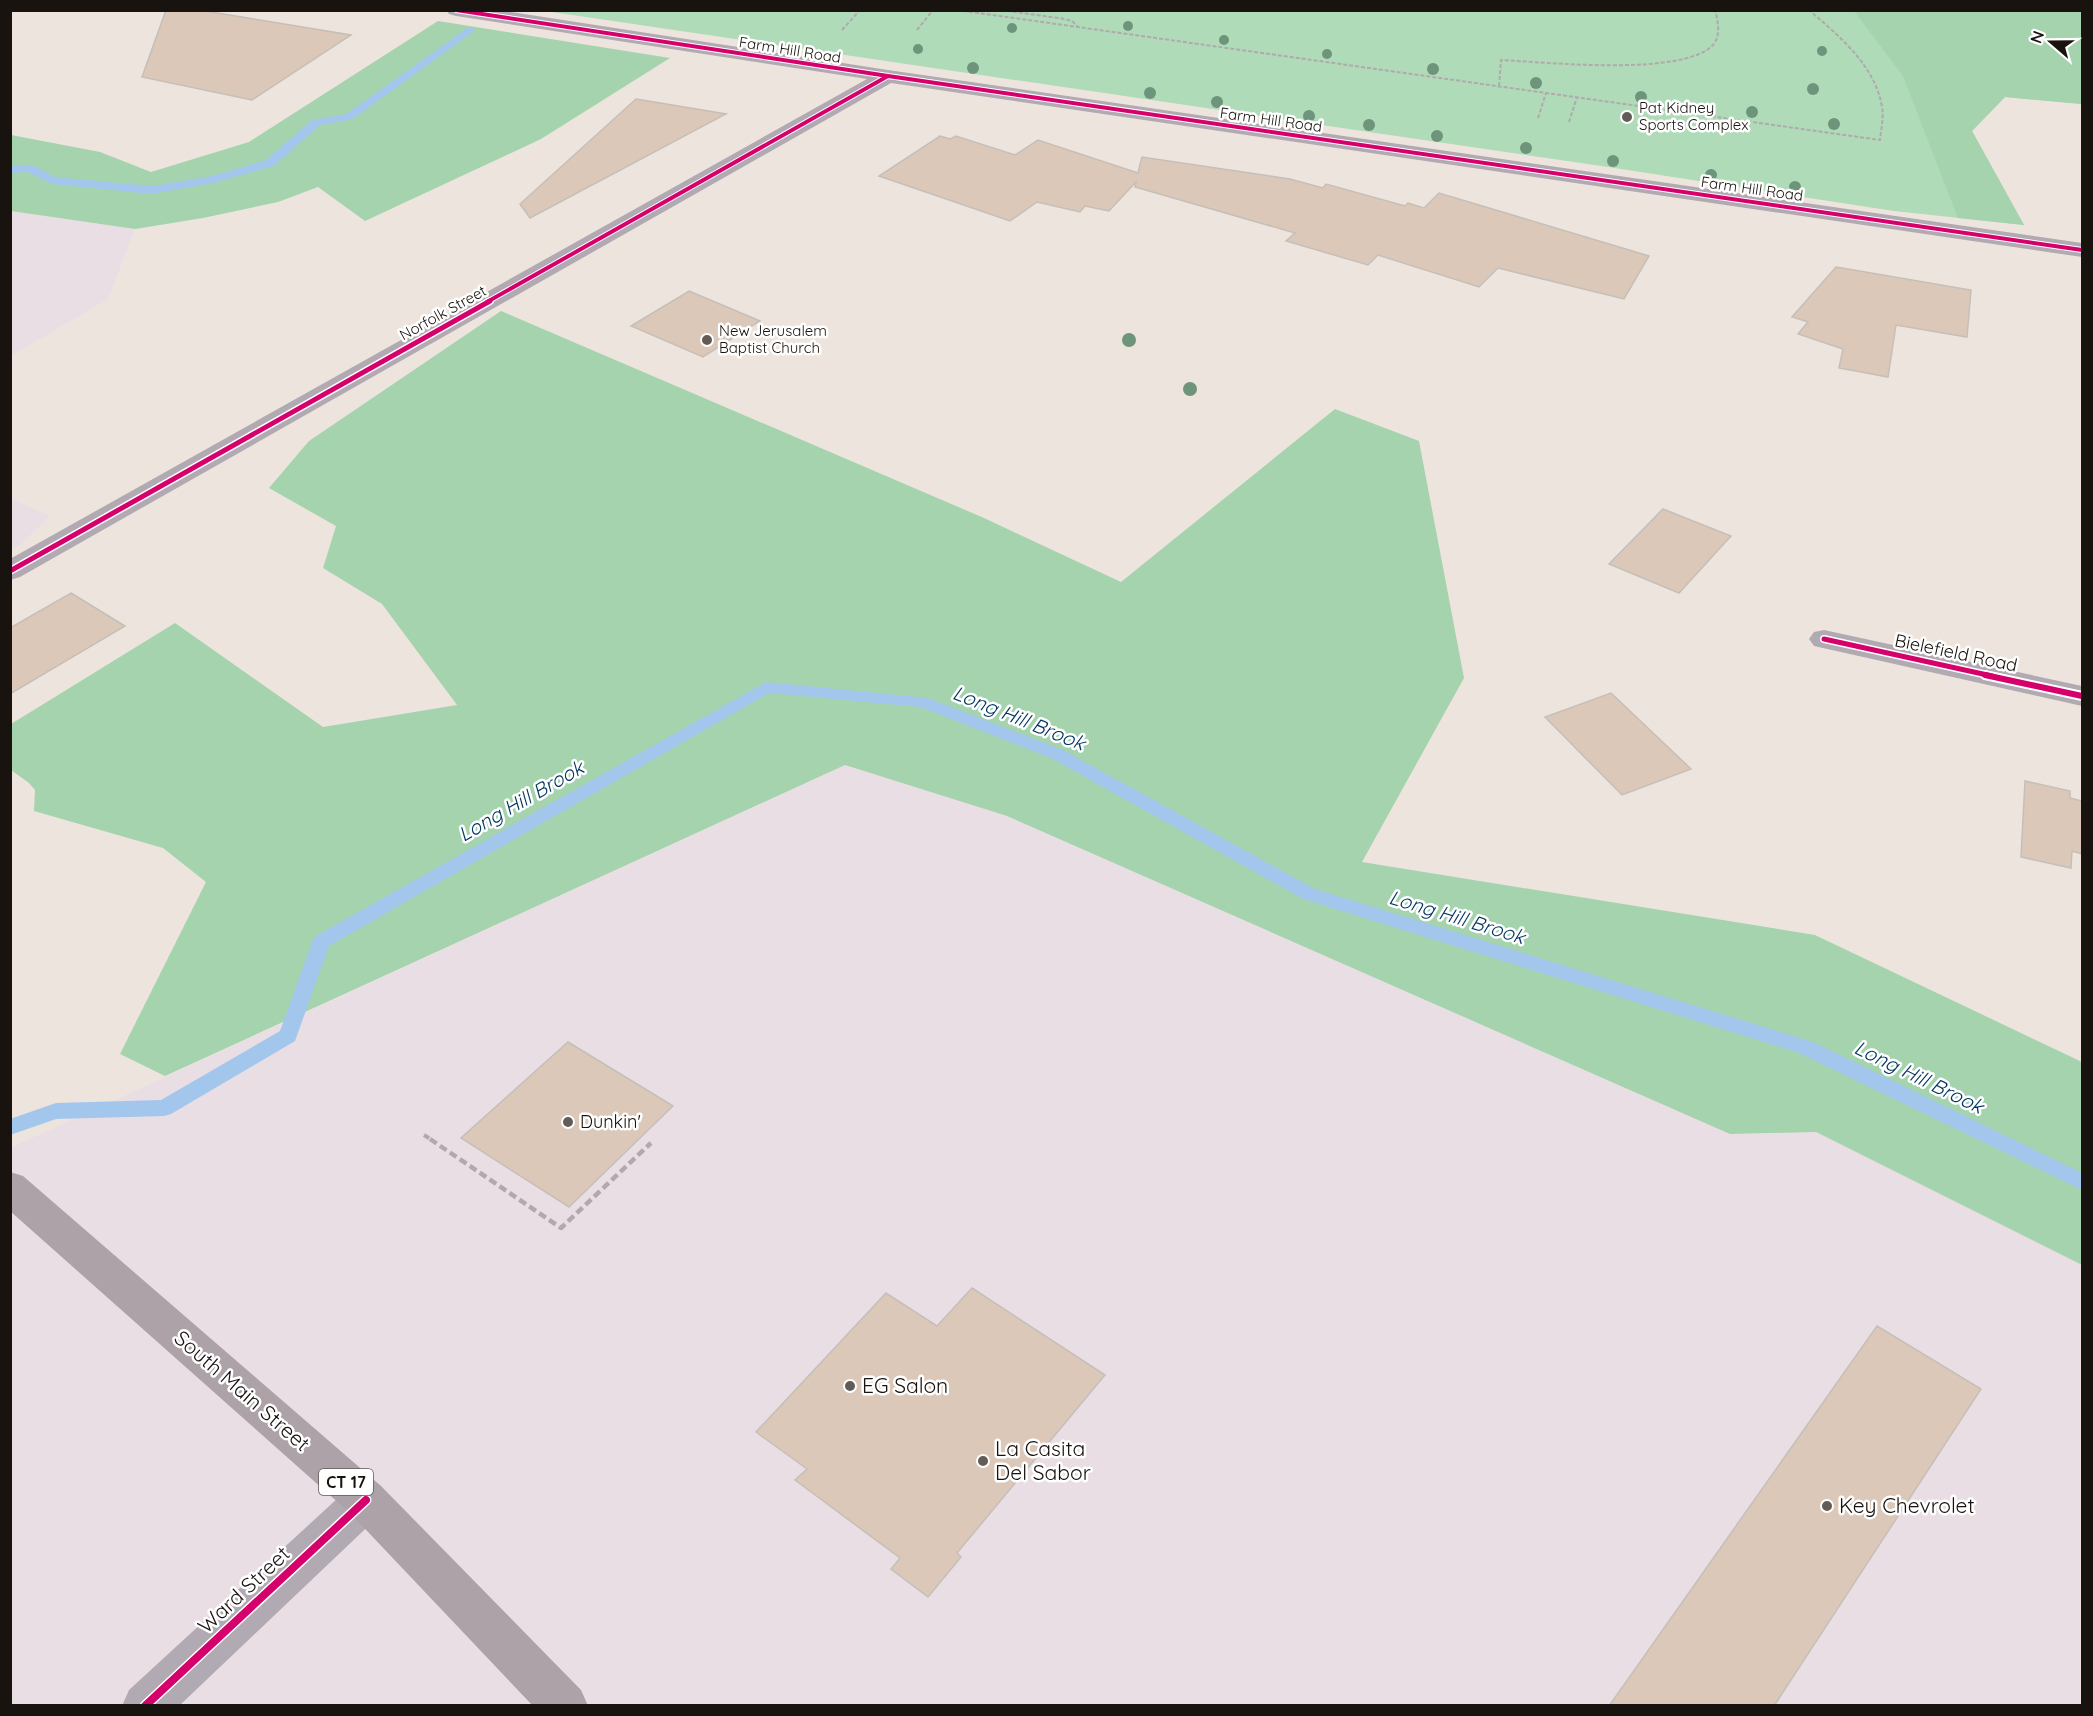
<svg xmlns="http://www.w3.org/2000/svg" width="2093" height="1716" font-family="Quicksand,sans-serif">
  <rect width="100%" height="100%" fill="#ede5dd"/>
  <!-- commercial -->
  <path fill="#eadee5" d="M11,211L135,229L108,299L11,356Z
    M11,498L50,516L21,544L11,550Z
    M845,765L1007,816L1730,1134L1816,1132L2082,1265V1705H11L10,1148Z"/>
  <!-- green -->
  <path fill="#afdbb8" d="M545,11H2082V104L2005,97L1972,131L2024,225L1894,211L1608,167Z"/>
  <!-- forest -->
  <path fill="#a4d3ae" d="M1854,11H2082V104L2005,97L1972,131L2024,225L1958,218L1903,76Z
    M438,21L670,58L541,139L365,221L318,187L278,202L203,218L135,229L11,211V135L100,152L151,172L249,142Z
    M501,311L984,518L1121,582L1335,409L1419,441L1464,678L1362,862L1815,935L2082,1062V1265L1816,1132L1730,1134L1007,816L845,765L165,1076L120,1054L206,882L163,848L34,811L35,790L29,783L11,770V724L175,623L323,727L457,705L382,604L323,568L336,526L269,488L309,441Z"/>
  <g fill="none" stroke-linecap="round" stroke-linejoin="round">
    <!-- stream -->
    <path fill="#a3c6ec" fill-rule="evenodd" d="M469,27L473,28V32L353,119L320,125L274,166L213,183L152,194L52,184L27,172L10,173V165H33L55,177L152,186L212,176L266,160L312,120L346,114Z
      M766,682L928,698L1063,750L1315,889L1813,1042L2082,1173V1190L1799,1053L1303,899L1051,758L920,707L769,693L329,946L295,1041L171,1114L164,1116L56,1119L10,1135V1119L56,1103L161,1100L280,1031L314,937Z"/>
  </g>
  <!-- building -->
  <path fill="#dcc8b8" stroke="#c5bfb9" stroke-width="1.5" d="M166,10H199L351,35L252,100L142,77Z
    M636,99L726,114L530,218L520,204Z
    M940,136L950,139L956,136L1015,155L1038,140L1138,173L1142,157L1290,179L1323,188L1326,184L1405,206L1408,203L1424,208L1439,193L1649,256L1624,299L1498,268L1479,287L1378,255L1368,265L1286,241L1295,233L1135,187L1136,182L1109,211L1085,206L1080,212L1037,202L1010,221L879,176Z
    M1836,267L1971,290L1967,337L1896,325L1888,377L1839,368L1843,349L1798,334L1808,322L1792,317Z
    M689,291L760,321L703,357L631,326Z
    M1663,509L1731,536L1679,593L1609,564Z
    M71,593L125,626L10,694V628Z
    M1611,693L1691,769L1622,795L1545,717Z
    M2025,781L2070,791V798L2082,801V854L2072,851L2071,868L2021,857Z
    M568,1042L673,1106L569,1207L461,1138Z
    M972,1288L1105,1375L957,1553L961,1557L928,1597L891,1569L900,1558L795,1480L807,1469L756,1432L886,1293L937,1326Z
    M1877,1326L1981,1389L1774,1706H1609Z"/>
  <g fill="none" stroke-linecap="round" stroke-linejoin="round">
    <!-- path-far2 -->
    <path stroke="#b1aaac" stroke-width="2" stroke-dasharray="4 2" stroke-linecap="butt" d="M957,10L1880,140C1881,129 1884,118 1882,107C1875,65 1839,36 1809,10
      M1001,10L1065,19L1072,21L1078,27
      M842,30L860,10
      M917,30L933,10
      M1499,86L1501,60C1545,62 1682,77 1713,45C1721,36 1718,21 1715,10
      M1538,118L1546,93
      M1569,122L1577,97
      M10,260V265"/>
    <!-- path-far1 -->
    <path stroke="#b1aaac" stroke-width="4" stroke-dasharray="6 3" stroke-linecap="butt" d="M424,1135L432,1140"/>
    <!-- path -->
    <path stroke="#b1aaac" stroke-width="4.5" stroke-dasharray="8 4" stroke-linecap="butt" d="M430,1139L561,1228L651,1143"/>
    <!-- street -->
    <path fill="#b2aab2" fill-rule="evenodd" d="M446,10H498L888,70L2082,243V257L891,83L20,577L10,580V559L867,79L456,16L449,14Z
      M1824,630L2082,686V706L1814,646L1809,639L1814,632Z
      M366,1480L381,1486L388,1500L381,1514L179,1706H122L129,1690L351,1486Z"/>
    <!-- primary -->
    <path fill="#aca2a8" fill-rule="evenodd" d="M10,1172L23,1176L381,1486L581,1690L588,1706H533L351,1514L10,1211Z"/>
    <defs>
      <path id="cycleway-far3" d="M456,10L888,76L2082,250
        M487,302L888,76"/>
      <path id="cycleway-far2" d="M10,571L490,301
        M1824,639L1992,676"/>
      <path id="cycleway-far1" d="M1985,675L2082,696"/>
      <path id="cycleway" d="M145,1706L366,1500"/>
    </defs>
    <!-- cycleway-far3 casing -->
    <use href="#cycleway-far3" stroke="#fff" stroke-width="6"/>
    <!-- cycleway-far2 casing -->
    <use href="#cycleway-far2" stroke="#fff" stroke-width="8"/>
    <!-- cycleway-far1 casing -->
    <use href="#cycleway-far1" stroke="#fff" stroke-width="10"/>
    <!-- cycleway casing -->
    <use href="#cycleway" stroke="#fff" stroke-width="11"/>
    <!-- cycleway-far3 -->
    <use href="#cycleway-far3" stroke="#d6006c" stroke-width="4"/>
    <!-- cycleway-far2 -->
    <use href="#cycleway-far2" stroke="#d6006c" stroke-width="5"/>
    <!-- cycleway-far1 -->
    <use href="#cycleway-far1" stroke="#d6006c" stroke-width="6"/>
    <!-- cycleway -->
    <use href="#cycleway" stroke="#d6006c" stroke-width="8"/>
  </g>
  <!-- trees -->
  <g fill="#6e947b">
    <circle cx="1128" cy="26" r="5"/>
    <circle cx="1012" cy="28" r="5"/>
    <circle cx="1224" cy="40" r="5"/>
    <circle cx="918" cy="49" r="5"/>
    <circle cx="1822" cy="51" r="5"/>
    <circle cx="1327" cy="54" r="5"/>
    <circle cx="973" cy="68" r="6"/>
    <circle cx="1433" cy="69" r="6"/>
    <circle cx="1536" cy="83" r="6"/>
    <circle cx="1813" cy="89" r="6"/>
    <circle cx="1150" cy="93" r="6"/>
    <circle cx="1641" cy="97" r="6"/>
    <circle cx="1217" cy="102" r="6"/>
    <circle cx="1752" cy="112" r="6"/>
    <circle cx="1309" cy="116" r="6"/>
    <circle cx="1834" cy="124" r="6"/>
    <circle cx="1369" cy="125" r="6"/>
    <circle cx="1437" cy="136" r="6"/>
    <circle cx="1526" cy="148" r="6"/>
    <circle cx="1613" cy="161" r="6"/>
    <circle cx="1711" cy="175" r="6"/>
    <circle cx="1795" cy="187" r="6"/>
    <circle cx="1129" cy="340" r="7"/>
    <circle cx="1190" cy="389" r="7"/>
  </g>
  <!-- markers -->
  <g fill="#635c56" stroke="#fff" stroke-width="2">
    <circle cx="1627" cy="117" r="6"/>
    <circle cx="707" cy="340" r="6"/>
    <circle cx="568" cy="1122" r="6"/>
    <circle cx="850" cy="1386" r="6"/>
    <circle cx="983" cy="1461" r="6"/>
    <circle cx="1827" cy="1506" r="6"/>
  </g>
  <g text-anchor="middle" stroke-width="5" stroke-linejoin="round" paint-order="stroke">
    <!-- far-street labels -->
    <g font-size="15" fill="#18130e" stroke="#fff">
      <text transform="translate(790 50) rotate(9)" y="5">Farm Hill Road</text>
      <text transform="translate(1271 120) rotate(8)" y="5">Farm Hill Road</text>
      <text transform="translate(1752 189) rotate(8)" y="5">Farm Hill Road</text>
      <text transform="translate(443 313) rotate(-29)" y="5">Norfolk Street</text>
    </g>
    <!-- far-poi labels -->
    <g font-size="15" fill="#18130e" stroke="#fff" text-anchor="start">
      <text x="1639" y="113">Pat Kidney<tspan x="1639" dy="17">Sports Complex</tspan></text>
      <text x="719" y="336">New Jerusalem<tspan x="719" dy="17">Baptist Church</tspan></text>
    </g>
    <!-- shield labels -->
    <rect fill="#fff" stroke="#5d5a56" stroke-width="1.5" x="319" y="1469" width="54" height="26" rx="4.5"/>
    <g font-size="16" font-weight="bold" fill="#18130e">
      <text x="346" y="1488">CT 17</text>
    </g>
    <!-- street labels -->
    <g font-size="18" fill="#18130e" stroke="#fff">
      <text transform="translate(1956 653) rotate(12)" y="6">Bielefield Road</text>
    </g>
    <!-- poi labels -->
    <g font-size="18" fill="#18130e" stroke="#fff" text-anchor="start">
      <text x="580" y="1128">Dunkin'</text>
    </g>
    <!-- water labels -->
    <g font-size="20" font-style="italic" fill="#00325f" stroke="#fff">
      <text transform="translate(1019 718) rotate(22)" y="7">Long Hill Brook</text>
      <text transform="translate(521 801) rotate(-30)" y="7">Long Hill Brook</text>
      <text transform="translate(1457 917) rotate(17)" y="7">Long Hill Brook</text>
      <text transform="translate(1919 1077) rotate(26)" y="7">Long Hill Brook</text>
    </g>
    <!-- near-poi labels -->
    <g font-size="21" fill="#18130e" stroke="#fff" text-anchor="start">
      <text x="862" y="1393">EG Salon</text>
      <text x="995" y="1456">La Casita<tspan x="995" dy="24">Del Sabor</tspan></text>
      <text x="1839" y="1513">Key Chevrolet</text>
    </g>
    <!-- near-street labels -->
    <g font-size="21" fill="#18130e" stroke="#fff">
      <text transform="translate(242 1391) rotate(41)" y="7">South Main Street</text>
      <text transform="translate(244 1590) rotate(-43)" y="7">Ward Street</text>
    </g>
  </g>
  <!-- border -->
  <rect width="2093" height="1716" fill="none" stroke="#18130e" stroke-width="24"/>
  <!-- north arrow -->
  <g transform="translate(2051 42) rotate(290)" stroke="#ffffff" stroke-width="4.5" paint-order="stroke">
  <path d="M0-4.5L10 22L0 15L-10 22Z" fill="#18130e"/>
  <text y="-9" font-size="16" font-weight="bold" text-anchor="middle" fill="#18130e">N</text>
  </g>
</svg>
